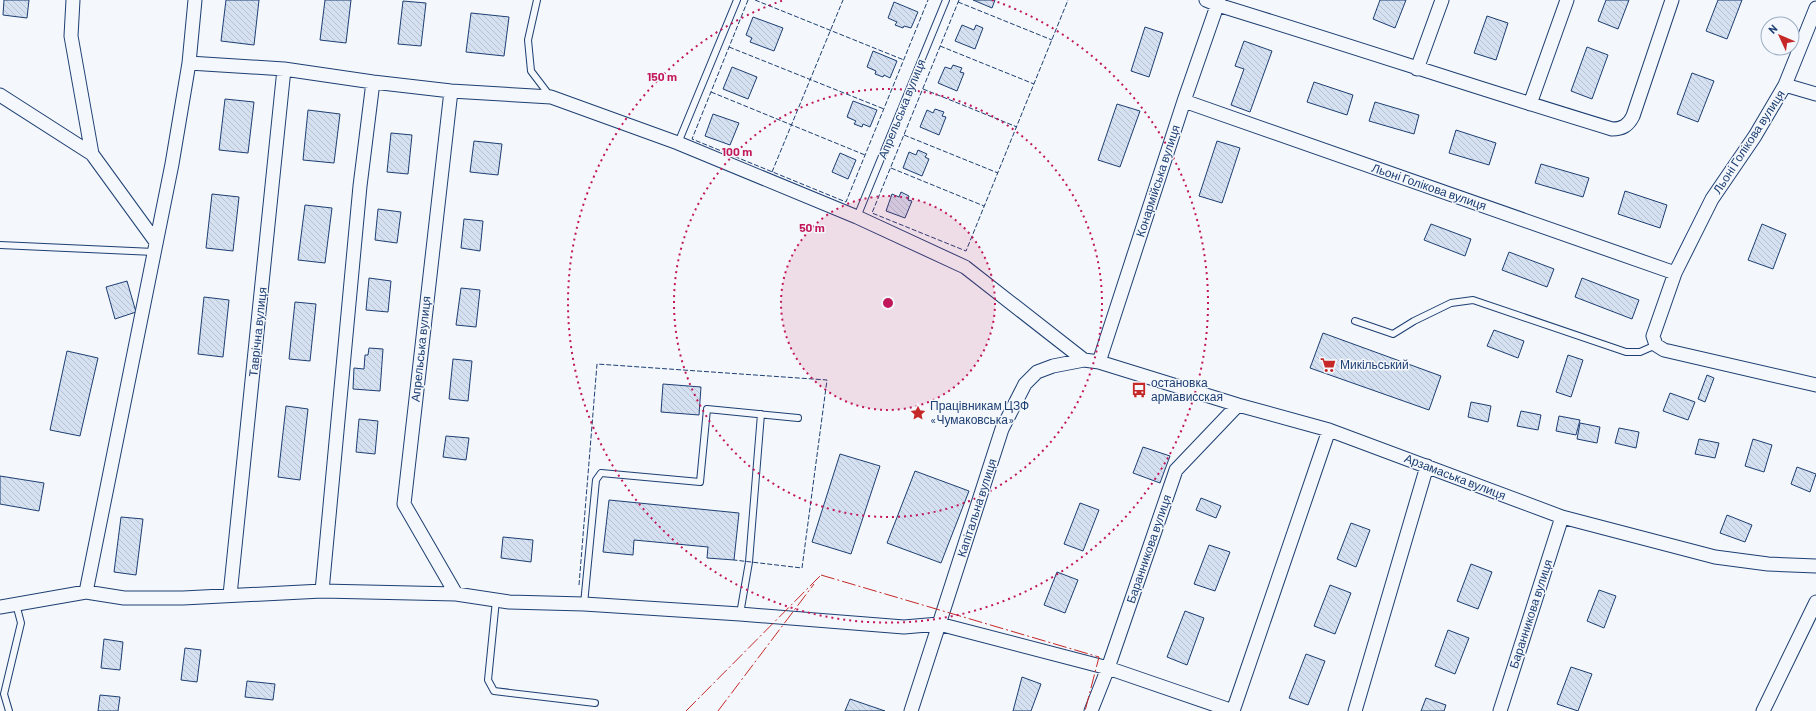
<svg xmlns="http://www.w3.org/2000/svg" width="1816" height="711" font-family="Barlow,sans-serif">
  <defs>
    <pattern id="building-back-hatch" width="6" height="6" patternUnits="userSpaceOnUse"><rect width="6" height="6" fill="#d5e0f0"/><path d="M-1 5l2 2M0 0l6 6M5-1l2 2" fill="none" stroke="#b6c1d1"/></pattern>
  </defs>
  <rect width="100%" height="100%" fill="#f4f7fb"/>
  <!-- building -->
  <path fill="url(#building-back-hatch)" stroke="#1d3f73" d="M4,0H29L27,18L3,15Z
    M226,0H259L254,45L221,41Z
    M325,0H351L346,43L320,40Z
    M973,0H995L992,8Z
    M1380,0H1406L1395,28L1373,19Z
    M1606,0H1629L1618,29L1598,21Z
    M1718,0H1742L1727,39L1706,31Z
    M403,1L426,3L421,46L398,44Z
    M894,2L918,12L911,28L904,26L903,28L895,25L897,22L888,18Z
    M471,13L509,17L504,56L466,52Z
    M1487,16L1508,23L1496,60L1474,53Z
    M753,17L783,28L774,51L750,42L752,38L746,35Z
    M962,25L974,30L976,25L983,28L975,49L955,41Z
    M1145,27L1163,33L1149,77L1131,71Z
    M1244,41L1272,51L1250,112L1231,105L1244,69L1235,66Z
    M1587,47L1608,55L1592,99L1571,91Z
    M873,51L897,61L890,78L884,75L883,77L875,74L876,71L867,67Z
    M953,65L962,68L960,72L964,73L957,91L938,83L945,67L951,69Z
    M732,67L757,77L748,99L723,89Z
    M1692,73L1714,81L1698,122L1677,114Z
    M1314,82L1353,95L1347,115L1307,102Z
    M225,99L254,102L248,153L219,150Z
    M853,101L877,110L870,127L863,124L862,127L854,124L856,121L847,117Z
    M1375,102L1419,115L1414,134L1369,121Z
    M1117,104L1140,111L1120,167L1098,160Z
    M935,109L944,112L942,116L946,117L939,135L920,127L927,110L933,113Z
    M308,110L340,114L334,163L303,160Z
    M713,114L739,123L730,145L705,136Z
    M1456,130L1496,143L1489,165L1449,153Z
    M391,133L412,135L408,174L387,172Z
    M474,141L502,144L498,175L470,172Z
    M1217,141L1240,148L1222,203L1199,196Z
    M918,150L927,154L925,157L929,159L922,176L903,168L909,152L916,155Z
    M840,153L856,160L848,179L832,172Z
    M1541,164L1589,178L1583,197L1535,183Z
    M1625,191L1667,205L1660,228L1618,214Z
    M901,192L909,196L908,200L912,201L905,218L886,211L892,194L899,197Z
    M212,194L239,197L233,251L206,248Z
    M305,205L332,208L325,263L298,260Z
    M378,209L401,212L397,243L375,240Z
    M464,219L483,221L480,251L461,248Z
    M1431,224L1471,239L1465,256L1424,240Z
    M1762,224L1786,234L1773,269L1748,260Z
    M1509,252L1554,269L1547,287L1502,270Z
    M369,278L391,281L388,312L366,310Z
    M1582,278L1639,300L1632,319L1575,297Z
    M127,281L136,312L115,319L106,287Z
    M461,288L480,290L476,327L456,325Z
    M204,297L229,300L223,357L198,354Z
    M295,302L316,304L310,361L289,359Z
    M1494,330L1524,341L1518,358L1487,346Z
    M1323,333L1441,376L1429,410L1310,368Z
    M369,348L383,349L380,391L353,389L354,368L364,369L365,355H368Z
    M67,351L98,358L80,436L50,430Z
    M1568,355L1583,360L1571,397L1556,392Z
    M453,359L472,361L468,401L449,399Z
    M1707,375L1714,378L1705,402L1698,399Z
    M663,384L701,387L699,415L661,412Z
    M1670,393L1695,402L1688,420L1663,411Z
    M1471,402L1491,406L1488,422L1468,417Z
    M286,406L308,409L300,480L278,477Z
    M1521,411L1541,415L1538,430L1517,426Z
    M1559,416L1580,420L1576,435L1556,431Z
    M359,419L378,421L375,454L356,452Z
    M1580,423L1600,427L1597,443L1577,439Z
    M1619,428L1639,432L1636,448L1615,443Z
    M446,436L469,438L466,460L443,457Z
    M1699,439L1719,443L1715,458L1695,454Z
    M1753,439L1772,445L1764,472L1745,466Z
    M1143,447L1170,456L1160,483L1133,473Z
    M840,454L880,466L851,554L812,542Z
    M1797,467L1816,474L1810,492L1791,484Z
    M915,471L969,491L941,563L887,543Z
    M0,476L44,483L39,511L0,504Z
    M1201,498L1221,506L1216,518L1196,510Z
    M609,500L739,513L734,560L707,558L708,547L634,540L633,555L603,552Z
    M1080,503L1099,510L1083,551L1064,544Z
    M1727,515L1752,525L1745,542L1720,533Z
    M121,517L143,519L136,575L114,572Z
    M1351,523L1370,530L1356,567L1337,559Z
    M503,537L533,540L531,562L501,558Z
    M1209,545L1230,552L1215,591L1194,584Z
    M1471,564L1492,572L1478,609L1457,601Z
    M1057,572L1078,580L1065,613L1044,605Z
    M1330,585L1351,593L1335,634L1314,626Z
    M1599,590L1616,596L1604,628L1587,621Z
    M1185,611L1204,618L1187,665L1167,657Z
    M1448,630L1469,638L1455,674L1435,666Z
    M104,639L123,642L120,670L101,668Z
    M185,648L201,650L197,682L181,680Z
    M1306,654L1325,661L1308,705L1289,698Z
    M1571,667L1592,674L1578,711L1557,704Z
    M1022,677L1041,684L1031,711H1013Z
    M247,681L275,684L273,700L245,697Z
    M100,695L120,697L118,711H98Z
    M1426,698L1446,705L1444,711H1421Z
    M850,699L885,711H845Z"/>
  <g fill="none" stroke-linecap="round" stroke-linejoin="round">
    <defs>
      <path id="lane" d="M537,0L528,40L531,71L550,96
        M678,143L737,0
        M857,217L946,0
        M0,245L154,252
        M1355,321L1393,334L1414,321L1451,303L1473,300L1626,352H1640L1656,345
        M496,600L488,680L494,691L595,703
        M584,604L596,480L601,473L700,482L707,409L798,418
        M740,614L749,562L761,414
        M9,711L4,694L21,623L16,604"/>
      <path id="street" d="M73,0L71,36L92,154L156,242
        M1206,0L1218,5C1349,45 1480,89 1612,129C1622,129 1628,126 1633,116L1672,0
        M1816,8L1785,85L1755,136L1712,199L1675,273L1653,336L1656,345L1664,350L1816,385
        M189,63L284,69L373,82L451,91L551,97L678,143L857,217L965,267L1084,360
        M1417,69L1442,0
        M1785,85L1816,94
        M451,91L404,504L456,594
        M0,95L92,154
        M1184,101L1675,273
        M1530,104L1567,0
        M1099,362L1184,101L1219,0
        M322,591L360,186L373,82
        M86,592L172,164L189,63L195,0
        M230,595L284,69
        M0,607L86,592L124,598H183L322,591L456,594L509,602L584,604L740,614L904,627L939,624L1108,668L1233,711
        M911,711L1002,429L1025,384L1037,372L1053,366L1084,360L1099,362L1238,405L1329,430L1562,517L1715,557L1768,564L1816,566
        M1091,711L1108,668L1176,470L1238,405
        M1233,711L1329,430
        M1355,711L1427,466
        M1500,711L1562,517
        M1763,711L1816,602"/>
    </defs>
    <!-- lane casing -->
    <use href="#lane" stroke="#1d3f73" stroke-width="8"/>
    <!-- street casing -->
    <use href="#street" stroke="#1d3f73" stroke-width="15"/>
    <!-- lane -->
    <use href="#lane" stroke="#f4f7fb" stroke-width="6"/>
    <!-- street -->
    <use href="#street" stroke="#f4f7fb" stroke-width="13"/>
    <!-- fence -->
    <path stroke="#1d3f73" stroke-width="1" stroke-dasharray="5 2" stroke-linecap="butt" d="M748,0L692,139L846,202L928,0
      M755,0L904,60
      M959,0L872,213L966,251L1068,0
      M958,2L1052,40
      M940,46L1034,84
      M729,47L884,109
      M923,89L1017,127
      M711,92L865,155
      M904,135L998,173
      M891,168L984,206
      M772,172L843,0
      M579,585L597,364L827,380L802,568L734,560"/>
    <!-- power -->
    <path stroke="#c62828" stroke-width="1" stroke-dasharray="14 3 2 3" stroke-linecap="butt" d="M821,575L1099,657L1085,711
      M686,711L821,575
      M718,711L814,584"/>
  </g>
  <!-- distance rings -->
  <circle cx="888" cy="303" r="107" fill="#c2185b" fill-opacity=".12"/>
  <g fill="none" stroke="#c2185b" stroke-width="2" stroke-dasharray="2 4">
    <circle cx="888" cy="303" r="107"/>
    <circle cx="888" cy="303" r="214"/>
    <path d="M992 0A320 320 0 1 1 784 0"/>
  </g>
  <!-- icons -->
  <defs>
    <symbol id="supermarket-bare" viewBox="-9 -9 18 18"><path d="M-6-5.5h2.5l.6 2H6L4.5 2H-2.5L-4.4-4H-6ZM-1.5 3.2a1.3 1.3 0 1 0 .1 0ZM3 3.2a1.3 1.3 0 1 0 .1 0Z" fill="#c62828" stroke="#f4f7fb" stroke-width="2.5" paint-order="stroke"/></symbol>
    <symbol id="bus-bare" viewBox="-9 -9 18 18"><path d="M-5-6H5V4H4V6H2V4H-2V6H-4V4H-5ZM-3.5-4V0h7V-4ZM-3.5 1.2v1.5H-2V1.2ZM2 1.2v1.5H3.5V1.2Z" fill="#c62828" stroke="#f4f7fb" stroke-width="2.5" paint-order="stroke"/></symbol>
    <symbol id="sight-bare" viewBox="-9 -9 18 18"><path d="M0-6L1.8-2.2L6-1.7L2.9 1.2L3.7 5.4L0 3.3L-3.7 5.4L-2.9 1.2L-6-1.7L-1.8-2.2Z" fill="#c62828" stroke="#f4f7fb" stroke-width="2.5" paint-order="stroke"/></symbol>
  </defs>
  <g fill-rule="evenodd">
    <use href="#supermarket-bare" x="1317" y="354" width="22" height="22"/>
    <use href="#bus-bare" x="1128" y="379" width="22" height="22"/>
    <use href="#sight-bare" x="907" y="402" width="22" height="22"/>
  </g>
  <g text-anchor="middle" stroke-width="3" stroke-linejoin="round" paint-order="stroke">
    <!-- street labels -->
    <g font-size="12" fill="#1d3f73" stroke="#f4f7fb">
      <text transform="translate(902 109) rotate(-68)" y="4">Апрельська вулиця</text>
      <text transform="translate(1749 142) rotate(-57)" y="4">Льоні Голікова вулиця</text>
      <text transform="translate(1158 181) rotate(-72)" y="4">Конармійська вулиця</text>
      <text transform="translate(1429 187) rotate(19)" y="4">Льоні Голікова вулиця</text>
      <text transform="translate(258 332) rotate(-84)" y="4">Таврічна вулиця</text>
      <text transform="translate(421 349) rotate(-84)" y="4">Апрельська вулиця</text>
      <text transform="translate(1455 477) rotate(21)" y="4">Арзамаська вулиця</text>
      <text transform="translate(977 508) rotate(-72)" y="4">Капітальна вулиця</text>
      <text transform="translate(1149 549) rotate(-71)" y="4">Баранникова вулиця</text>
      <text transform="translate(1531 614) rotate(-72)" y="4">Баранникова вулиця</text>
    </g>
    <!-- poi labels -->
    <g font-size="12" fill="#1d3f73" stroke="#f4f7fb" text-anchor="start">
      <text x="1340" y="369">Микільський</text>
      <text x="1151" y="387">остановка<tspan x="1151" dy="14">армависская</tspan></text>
      <text x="930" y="410">Працівникам ЦЗФ<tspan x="930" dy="14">«Чумаковська»</tspan></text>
    </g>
  </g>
  <circle cx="888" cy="303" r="6" fill="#c2185b" stroke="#f4f7fb" stroke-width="2"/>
  <g font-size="12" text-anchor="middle" font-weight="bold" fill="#c2185b" stroke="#f4f7fb" stroke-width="3" stroke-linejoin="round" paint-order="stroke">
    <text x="662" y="81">150 m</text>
    <text x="737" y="156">100 m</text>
    <text x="812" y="232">50 m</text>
  </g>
  <!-- north arrow -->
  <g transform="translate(1780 36) rotate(314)"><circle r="19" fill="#f4f7fb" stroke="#9eadc5"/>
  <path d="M0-3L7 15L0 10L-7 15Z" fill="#c62828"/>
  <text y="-6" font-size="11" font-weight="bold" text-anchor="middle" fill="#1d3f73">N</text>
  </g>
</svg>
